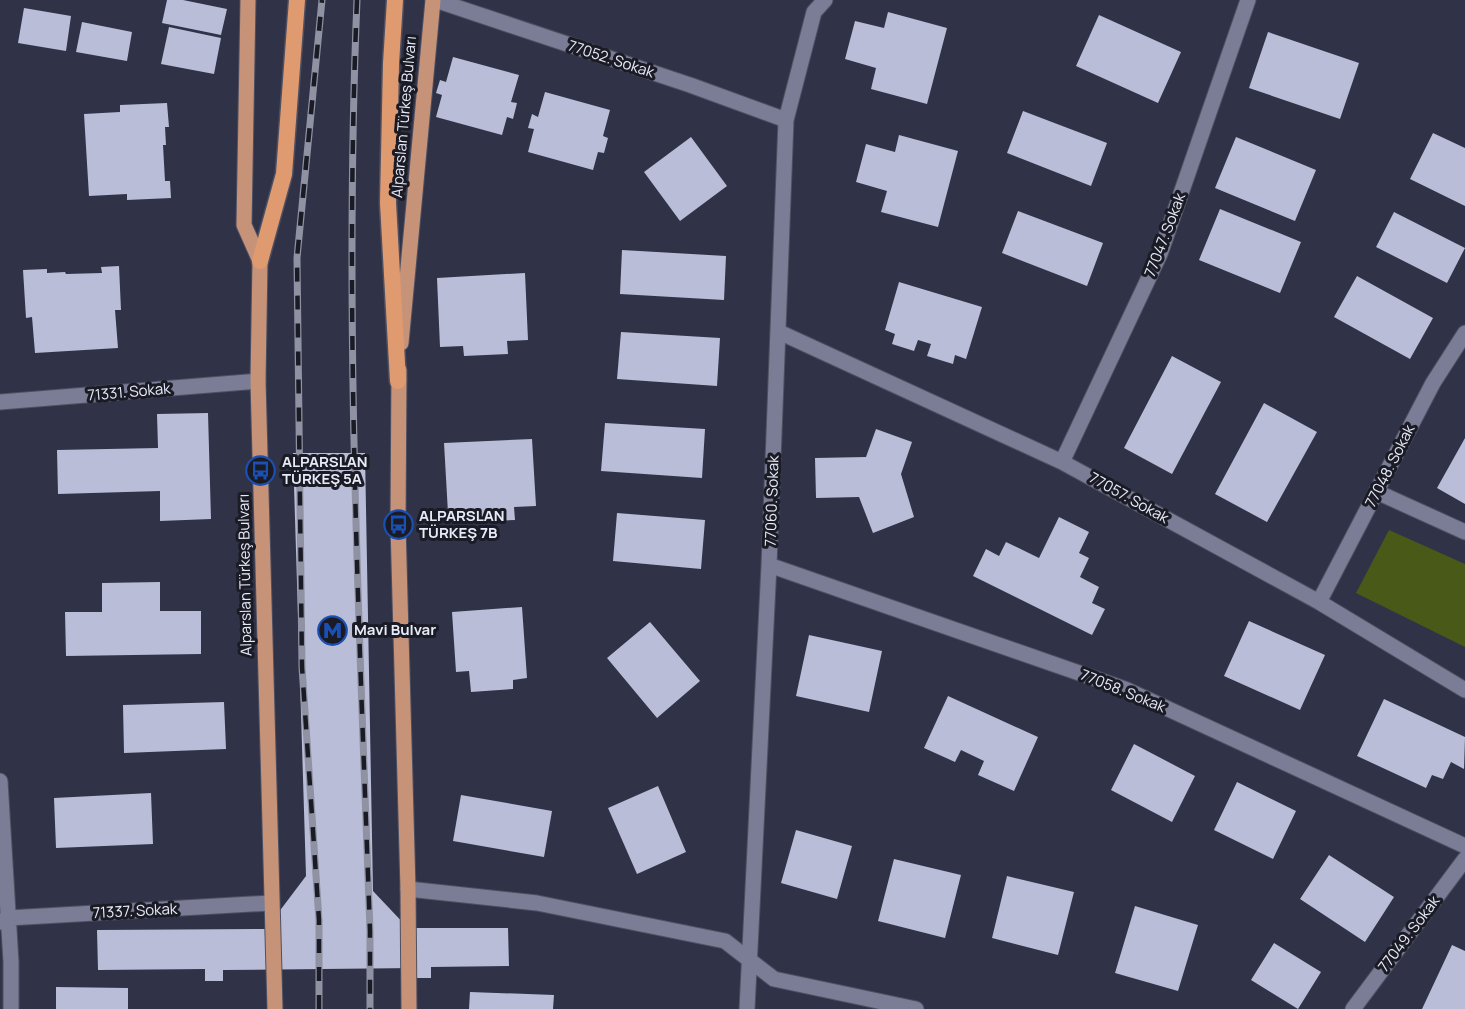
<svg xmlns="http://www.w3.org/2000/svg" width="1465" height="1009" font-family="Manrope,sans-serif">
  <rect width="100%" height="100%" fill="#303247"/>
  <!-- green -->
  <path fill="#485918" d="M1389,530L1465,564V647L1356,593Z"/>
  <!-- building -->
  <path fill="#b9bdd7" d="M167,0H183L227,9L221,35L162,23Z
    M24,8L71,16L66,51L18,43Z
    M888,12L947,28L927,104L871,89L876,68L845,59L855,21L884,28Z
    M1099,15L1181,52L1158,103L1076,66Z
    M82,22L132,32L127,61L76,52Z
    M169,27L221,38L214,74L161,64Z
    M1268,32L1359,63L1340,119L1249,88Z
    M453,57L519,75L511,102L517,103L513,119L507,117L502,135L436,117L442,95L436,93L440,80L446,82Z
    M545,92L610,110L603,136L608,138L604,153L598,152L593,170L528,152L534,129L528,128L532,114L538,117Z
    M167,103L169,127H165L166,145H163L165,181H170L171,198L127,200V194L89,196L84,114L120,112V105Z
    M1023,111L1107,143L1091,186L1007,153Z
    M1433,133L1465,148V206L1410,179Z
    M899,135L958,151L938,227L881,212L887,191L856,182L866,144L895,152Z
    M691,137L727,186L680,221L644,172Z
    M1236,137L1316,170L1295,221L1215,188Z
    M1220,209L1301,242L1280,293L1199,260Z
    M1018,211L1103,243L1087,286L1002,253Z
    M1394,212L1465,248L1447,283L1376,247Z
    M622,250L726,256L724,300L620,294Z
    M119,266L121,310H115L118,348L35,353L32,317L26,318L23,270L47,269V273L65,272L66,274L102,273L101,267Z
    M525,273L528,340L507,341L508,354L464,356L463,346L440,347L437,278Z
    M1357,276L1433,318L1410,359L1334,317Z
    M899,282L982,307L966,359L955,355L953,364L927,356L931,344L918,340L914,351L892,344L895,334L885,330Z
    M621,332L720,338L717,386L617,379Z
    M1172,356L1221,382L1172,474L1124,448Z
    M1264,403L1317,432L1267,522L1215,494Z
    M208,413L211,519L160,521V491L58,494L57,450L158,448L157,414Z
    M605,423L705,429L702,478L601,471Z
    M876,429L912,442L901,474L914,517L873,533L859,497L816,498L815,458L866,457Z
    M1465,438V504L1437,488Z
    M532,439L536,506L514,507L515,520L471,522V512L448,513L444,443Z
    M293,453H365L373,891L408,928H508L509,966L431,967V978H416V968L223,970V981H205V969L98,970L97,930L266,929L306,876Z
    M617,513L705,520L701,569L613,561Z
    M1059,517L1089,532L1079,553L1089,558L1080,577L1099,587L1092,603L1105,609L1092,635L973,576L986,549L999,556L1006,542L1039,558Z
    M160,582V611H201V654L66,656L65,612H102V583Z
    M522,607L527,678L513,680V689L471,692L469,671L456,672L452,612Z
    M1249,621L1325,655L1300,710L1224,676Z
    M650,622L700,681L657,718L607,658Z
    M809,635L882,651L869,712L796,696Z
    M948,696L1038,737L1014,791L978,775L984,761L961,750L955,762L924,748Z
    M1384,699L1465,737L1464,769L1451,762L1443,779L1432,775L1426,788L1357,756Z
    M224,702L226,749L124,753L123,705Z
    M1134,744L1195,776L1172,822L1111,790Z
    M1237,782L1296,811L1273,859L1214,830Z
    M658,786L686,852L637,874L608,808Z
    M151,793L153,844L56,848L54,798Z
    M461,795L552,811L544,857L453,841Z
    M796,830L852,846L837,899L781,883Z
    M1329,855L1394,897L1365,942L1300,899Z
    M894,859L961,875L945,938L878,921Z
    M1007,876L1074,892L1058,955L992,938Z
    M1135,906L1198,925L1178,991L1115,973Z
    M1274,943L1321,972L1298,1009L1251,980Z
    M1452,945L1465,951V1009H1422Z
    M56,987L128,988V1009H56Z
    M470,992L554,995L553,1009H469Z"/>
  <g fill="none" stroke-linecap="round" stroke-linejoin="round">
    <defs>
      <path id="minor" d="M435,0L690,85L786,120
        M779,332L1062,462L1319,602L1465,690
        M0,402L258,381
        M1062,462L1160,254L1248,0
        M1377,492L1465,532
        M769,565L1125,689L1465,846
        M1319,602L1433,383L1465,333
        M0,781L11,962V1009
        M408,889L537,903L725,941L774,979L916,1009
        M0,922L8,918L271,903
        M747,1009L769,565L786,120L814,12L825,0
        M1353,1009L1465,859"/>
      <path id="primary" d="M248,0L244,225L260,261L258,381L275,1009
        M401,343L433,0
        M399,370L398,525L408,889L409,1009"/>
      <path id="trunk" d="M395,0L391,64L388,203L398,381
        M260,261L284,174L297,0"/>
    </defs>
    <!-- minor casing -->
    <use href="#minor" stroke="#4e5062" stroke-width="17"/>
    <!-- primary casing -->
    <use href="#primary" stroke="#4e5062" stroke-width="17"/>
    <!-- trunk casing -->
    <use href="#trunk" stroke="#4e5062" stroke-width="19"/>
    <!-- minor -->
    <use href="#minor" stroke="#7a7d95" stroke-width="15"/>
    <!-- primary -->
    <use href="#primary" stroke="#c69379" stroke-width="15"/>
    <!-- trunk -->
    <use href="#trunk" stroke="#e09a70" stroke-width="16"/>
    <defs>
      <path id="rail" d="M357,0C344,311 359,621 370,931V1009
        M319,1009V920L302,667L297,258L322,0"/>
    </defs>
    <!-- rail casing -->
    <use href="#rail" stroke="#8f92a2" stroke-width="7"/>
    <!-- rail -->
    <use href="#rail" stroke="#1a1b25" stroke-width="4.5" stroke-dasharray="14" stroke-linecap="butt"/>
  </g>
  <!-- icons -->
  <defs>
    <symbol id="bus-ring" viewBox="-11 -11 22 22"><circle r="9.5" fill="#1a1b25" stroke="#1a4fb4" stroke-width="1.5"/><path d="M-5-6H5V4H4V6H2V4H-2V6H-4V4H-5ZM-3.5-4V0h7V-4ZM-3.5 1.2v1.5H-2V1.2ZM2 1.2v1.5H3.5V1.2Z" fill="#1a4fb4"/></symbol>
    <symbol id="metro-ring" viewBox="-11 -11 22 22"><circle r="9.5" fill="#1a1b25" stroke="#1a4fb4" stroke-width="1.5"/><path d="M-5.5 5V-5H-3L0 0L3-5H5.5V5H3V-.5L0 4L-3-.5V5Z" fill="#1a4fb4"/></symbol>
  </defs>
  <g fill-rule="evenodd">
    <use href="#bus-ring" x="244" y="454" width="33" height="33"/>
    <use href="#bus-ring" x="382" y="508" width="33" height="33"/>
    <use href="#metro-ring" x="316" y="614" width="33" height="33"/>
  </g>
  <g text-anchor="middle" stroke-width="6" stroke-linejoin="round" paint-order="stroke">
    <!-- street labels -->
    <g font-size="15" fill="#e7eaf7" stroke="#1a1b25">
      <text transform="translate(611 59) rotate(18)" y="5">77052. Sokak</text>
      <text transform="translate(404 117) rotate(-85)" y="5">Alparslan Türkeş Bulvarı</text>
      <text transform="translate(1165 235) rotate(-69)" y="5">77047. Sokak</text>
      <text transform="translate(129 392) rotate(-5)" y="5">71331. Sokak</text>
      <text transform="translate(1390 466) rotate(-63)" y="5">77048. Sokak</text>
      <text transform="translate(1129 498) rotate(29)" y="5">77057. Sokak</text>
      <text transform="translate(772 501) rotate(-88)" y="5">77060. Sokak</text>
      <text transform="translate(245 575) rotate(-91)" y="5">Alparslan Türkeş Bulvarı</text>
      <text transform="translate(1123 691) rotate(22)" y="5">77058. Sokak</text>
      <text transform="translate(135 911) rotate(-3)" y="5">71337. Sokak</text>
      <text transform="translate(1409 934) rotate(-53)" y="5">77049. Sokak</text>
    </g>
    <!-- poi labels -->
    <g font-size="15" font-weight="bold" fill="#e7eaf7" stroke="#1a1b25" text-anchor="start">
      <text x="282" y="467">ALPARSLAN<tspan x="282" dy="17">TÜRKEŞ 5A</tspan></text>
      <text x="419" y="521">ALPARSLAN<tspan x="419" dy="17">TÜRKEŞ 7B</tspan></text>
      <text x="354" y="635">Mavi Bulvar</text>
    </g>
  </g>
</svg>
